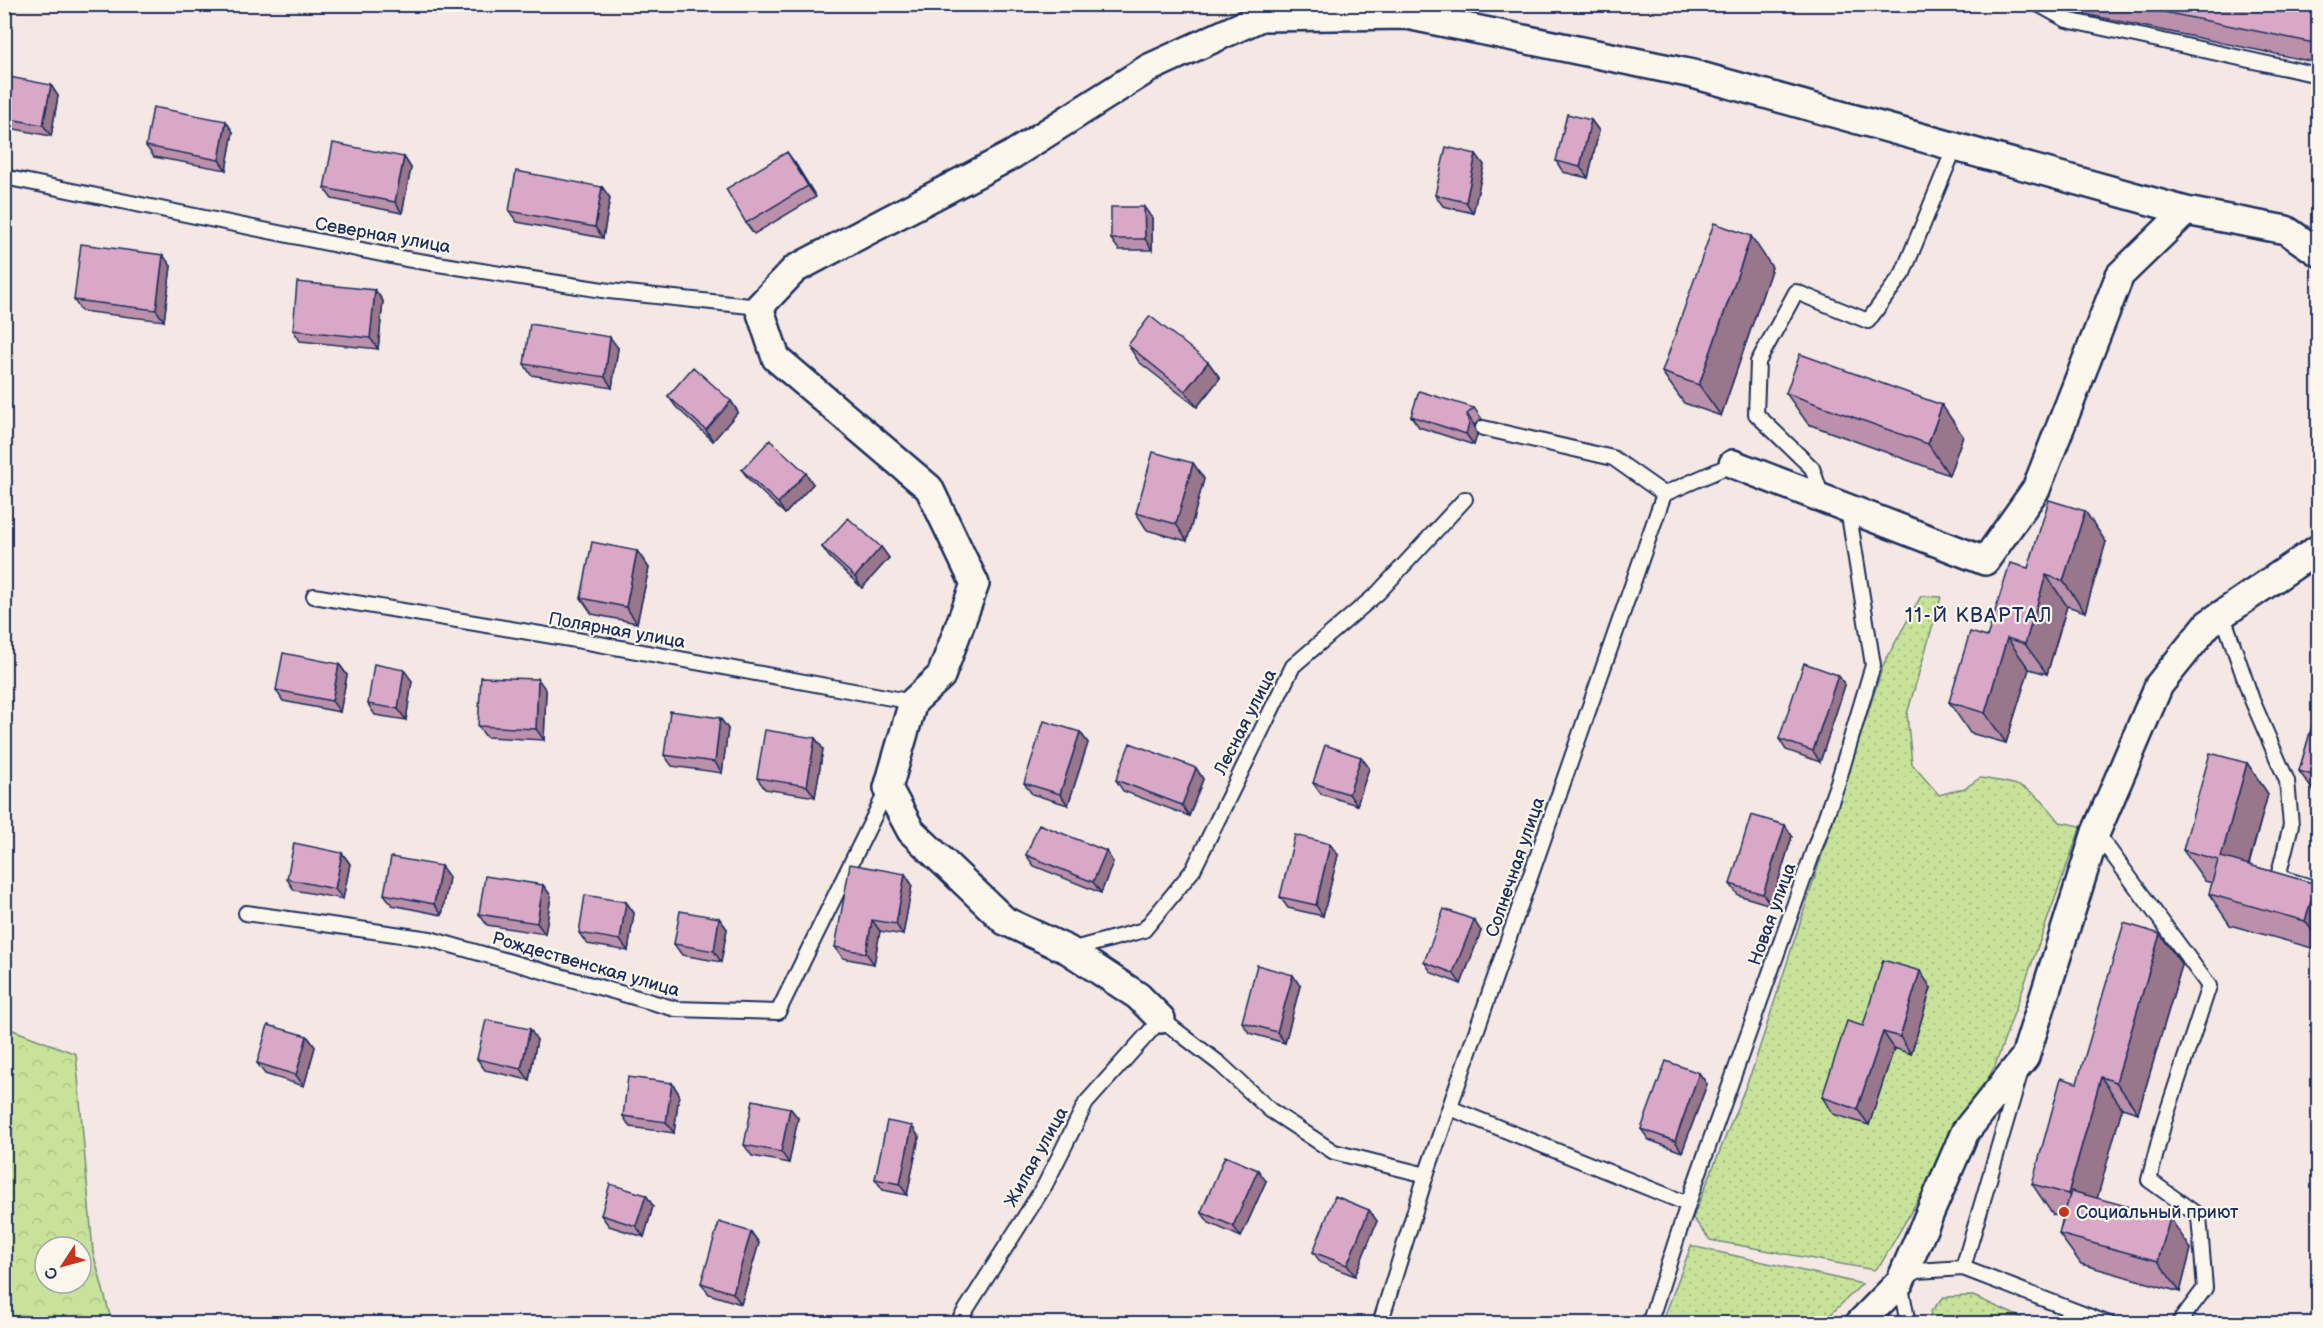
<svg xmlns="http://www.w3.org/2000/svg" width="2323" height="1328" font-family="'Balsamiq Sans',sans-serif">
  <defs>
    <pattern id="grass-dots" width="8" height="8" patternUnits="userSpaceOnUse" patternTransform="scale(1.5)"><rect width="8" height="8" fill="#c8e399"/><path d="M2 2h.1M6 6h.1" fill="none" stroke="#abc386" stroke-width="1.8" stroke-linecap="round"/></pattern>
    <pattern id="forest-crowns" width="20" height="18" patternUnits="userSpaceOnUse" patternTransform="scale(1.5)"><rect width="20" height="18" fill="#c8e399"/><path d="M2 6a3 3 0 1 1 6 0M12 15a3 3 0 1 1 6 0" fill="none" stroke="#abc386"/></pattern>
  </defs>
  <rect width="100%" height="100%" fill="#f4e7e4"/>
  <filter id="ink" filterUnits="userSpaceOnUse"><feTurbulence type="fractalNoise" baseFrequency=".0167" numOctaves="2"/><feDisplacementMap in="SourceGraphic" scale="12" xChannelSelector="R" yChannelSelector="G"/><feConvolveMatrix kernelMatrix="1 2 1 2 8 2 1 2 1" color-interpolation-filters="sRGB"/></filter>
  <g filter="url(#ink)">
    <!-- grass -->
    <path fill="url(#grass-dots)" stroke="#72897c" stroke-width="1.5" d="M1921,596L1941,597L1907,714L1912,764L1939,795L1965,788L1980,778C2025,785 2032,786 2060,822L2081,826L1995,1066L1882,1262L1874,1270L1710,1240L1693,1218L1753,1068L1884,663Z
      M1691,1246L1862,1284L1822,1323H1662Z
      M1973,1296L2033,1323H1929L1931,1311L1944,1297Z"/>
    <!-- forest -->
    <path fill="url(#forest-crowns)" stroke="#72897c" stroke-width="1.5" fill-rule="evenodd" d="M5,1027L76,1054L93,1252L112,1323H5ZM45,1247H81V1283H45Z"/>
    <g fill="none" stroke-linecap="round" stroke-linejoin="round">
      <defs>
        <path id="service" d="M2038,4L2067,20L2318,75
          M4,177L406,259L609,291L759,307
          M1483,428L1613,458L1664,494
          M1823,500L1812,468L1756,414L1758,362L1796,292L1868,321L1903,273L1954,149
          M314,596L588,642L913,702
          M2222,613L2252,700L2287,781L2291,825L2278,877L2318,889
          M2096,832L2209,986L2164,1122L2149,1180L2199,1216L2205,1288L2178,1324
          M246,913L430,939L676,1009L778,1012L888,788
          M1070,950L1144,930L1193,870L1293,666L1378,593L1465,499
          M1450,1108L1688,1204
          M1963,1268L2020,1074
          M957,1324L1045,1185L1086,1103L1161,1019L1220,1064L1270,1110L1334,1152L1426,1175
          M1380,1324L1426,1175L1664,494L1733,464
          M1649,1324L1691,1195L1838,782L1873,665L1848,509
          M1908,1324L1900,1282L1917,1271L1963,1268L2109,1324"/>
        <path id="minor" d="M1733,464L1985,561L2036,489L2120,275L2186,211
          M1161,1019L1138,996L1068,950L1005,921L911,831L888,788L913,702L941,676L975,584L929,488L776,358L759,307L795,269L1012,155L1149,68L1261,17L1407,15L1693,74L2186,211L2286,230L2318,252
          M1859,1324L1900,1282L1965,1132L2025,1057L2096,832L2159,685L2208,624L2318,549"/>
      </defs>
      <!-- service casing -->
      <use href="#service" stroke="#1b2f5e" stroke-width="18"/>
      <!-- minor casing -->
      <use href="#minor" stroke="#1b2f5e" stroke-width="32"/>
      <!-- service -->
      <use href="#service" stroke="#fbf7ec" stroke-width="14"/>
      <!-- minor -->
      <use href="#minor" stroke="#fbf7ec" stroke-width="27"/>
    </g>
    <!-- wall -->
    <path fill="#bb90aa" stroke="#1b2f5e" stroke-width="1.5" d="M2058,4H2319V63L2070,11Z
      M4,76L58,96L51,136L4,127Z
      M1591,120L1599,131L1588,178L1563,172L1556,161Z
      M233,132L226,170L154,157L146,146Z
      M1476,154L1484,165L1473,213L1443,206L1435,195Z
      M404,157L411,168L402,213L332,199L324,188Z
      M795,163L816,197L754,234L746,223Z
      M602,187L610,198L603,238L517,222L509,211Z
      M1152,218V250H1119L1111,239Z
      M171,266L164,321L81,311L74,300Z
      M1772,267L1721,416L1684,403L1662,372Z
      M375,290L383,301L378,349L300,341L293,330Z
      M1128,345L1208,362L1220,378L1197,407L1139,362Z
      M618,348L612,388L531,375L524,364Z
      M1786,393L1963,436L1949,475L1808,424Z
      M668,396L731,401L738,412L713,441L676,407Z
      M1474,408L1482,419L1474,425L1477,435L1474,445L1419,427L1411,416Z
      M1193,463L1204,479L1187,541L1147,530L1136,513Z
      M742,470L813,484L785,514L750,481Z
      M2106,542L2085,612L2067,606L2047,674L2029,669L2006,743L1970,733L1949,702L2028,568Z
      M822,547H881L889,558L862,588L830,558Z
      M637,551L649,568L637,623L592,614L581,598Z
      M339,664L347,675L340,712L283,701L276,690Z
      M1838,675L1845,685L1820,762L1786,750L1779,739Z
      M412,681L406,720L375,715L368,704Z
      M546,690L544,740L486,737L478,726Z
      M2319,702V799L2299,771Z
      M720,718L728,729L722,773L672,766L664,755Z
      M1080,732L1088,743L1068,805L1032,794L1024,783Z
      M815,738L823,749L815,797L765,789L757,778Z
      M1361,757L1369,768L1357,805L1321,794L1313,783Z
      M2247,763L2268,794L2249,865L2316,884L2319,888V950L2230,925L2209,894L2212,883L2205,881L2183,850Z
      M1196,768L1203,779L1189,816L1123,791L1116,780Z
      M1785,825L1792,836L1771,905L1738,895L1730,884Z
      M342,853L350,864L343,899L294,890L287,879Z
      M1026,855L1113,862L1101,893L1034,866Z
      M1338,855L1323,916L1288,908L1280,897Z
      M441,866L449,877L442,915L392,905L384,894Z
      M905,874L912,885L903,935L880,931L874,964L843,958L835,947Z
      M543,885L551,896L545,934L487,925L479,914Z
      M626,902L634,913L628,951L587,944L579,933Z
      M719,918L727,929L721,962L682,955L674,944Z
      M1481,931L1461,984L1432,973L1424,962Z
      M2182,965L2138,1113L2122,1108L2097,1198L2191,1249L2180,1292L2081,1264L2059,1234L2063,1217L2053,1215L2032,1184L2077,1083Z
      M1300,986L1285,1043L1249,1033L1242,1022Z
      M1931,988L1911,1054L1894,1048L1869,1125L1833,1114L1822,1097L1863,1026Z
      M307,1036L315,1047L304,1086L265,1074L257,1063Z
      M537,1040L529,1080L485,1070L477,1059Z
      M1699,1073L1707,1084L1682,1152L1649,1140L1641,1129Z
      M672,1083L679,1094L674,1133L630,1127L623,1116Z
      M790,1108L798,1118L789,1163L752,1156L744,1145Z
      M919,1137L907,1195L883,1190L875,1179Z
      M1266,1181L1241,1237L1209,1223L1201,1212Z
      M646,1195L653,1206L644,1237L609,1226L601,1215Z
      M1369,1210L1377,1221L1355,1276L1321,1263L1313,1252Z
      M751,1232L759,1243L741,1304L709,1294L701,1283Z"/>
    <!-- shaded-wall -->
    <path fill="#98768b" stroke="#1b2f5e" stroke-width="1.5" d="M51,85L58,96L51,136L43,125Z
      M1591,120L1599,131L1588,178L1580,167Z
      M226,121L233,132L226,170L219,160Z
      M787,152L795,163L816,197L808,186Z
      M1476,154L1484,165L1473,213L1466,202Z
      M404,157L411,168L402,213L395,202Z
      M602,187L610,198L603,238L595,227Z
      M1144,207L1152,218V250L1145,239Z
      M1751,236L1772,267L1721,416L1699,385Z
      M163,255L171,266L164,321L156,310Z
      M375,290L383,301L378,349L370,338Z
      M610,337L618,348L612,388L605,377Z
      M1208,362L1220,378L1197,407L1185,391Z
      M731,401L738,412L713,441L706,430Z
      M1942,405L1963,436L1949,475L1928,444Z
      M1467,414L1474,425L1477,435L1474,445L1466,434Z
      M1193,463L1204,479L1187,541L1176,524Z
      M806,473L813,484L785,514L778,503Z
      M2085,511L2106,542L2085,612L2063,581Z
      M881,547L889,558L862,588L855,577Z
      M637,551L649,568L637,623L626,607Z
      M2046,575L2067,606L2047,674L2025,644Z
      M2007,638L2029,669L2006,743L1985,713Z
      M339,664L347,675L340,712L332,701Z
      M404,670L412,681L406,720L398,709Z
      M1838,675L1845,685L1820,762L1813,751Z
      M538,679L546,690L544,740L536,729Z
      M720,718L728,729L722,773L715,762Z
      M1080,732L1088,743L1068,805L1060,794Z
      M815,738L823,749L815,797L807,786Z
      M1361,757L1369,768L1357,805L1349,794Z
      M2247,763L2268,794L2242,888L2221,857Z
      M1196,768L1203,779L1189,816L1182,805Z
      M1785,825L1792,836L1771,905L1763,894Z
      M1330,844L1338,855L1323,916L1316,905Z
      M1106,851L1113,862L1101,893L1093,882Z
      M342,853L350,864L343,899L335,889Z
      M441,866L449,877L442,915L434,904Z
      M905,874L912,885L903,935L896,924Z
      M2316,884L2319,888V940L2305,921Z
      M543,885L551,896L545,934L537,923Z
      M626,902L634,913L628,951L620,940Z
      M719,918L727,929L721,962L714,951Z
      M872,920L880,931L874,964L866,953Z
      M1474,920L1481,931L1461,984L1453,973Z
      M2160,934L2182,965L2138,1113L2116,1082Z
      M1920,971L1931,988L1911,1054L1900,1037Z
      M1293,975L1300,986L1285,1043L1277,1032Z
      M530,1029L537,1040L529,1080L521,1069Z
      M1883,1032L1894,1048L1869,1125L1857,1109Z
      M307,1036L315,1047L304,1086L296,1075Z
      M1699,1073L1707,1084L1682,1152L1675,1141Z
      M2101,1077L2122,1108L2090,1225L2068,1194Z
      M672,1083L679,1094L674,1133L666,1122Z
      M790,1108L798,1118L789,1163L781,1152Z
      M912,1126L919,1137L907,1195L900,1184Z
      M1258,1170L1266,1181L1241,1237L1233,1226Z
      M646,1195L653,1206L644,1237L636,1226Z
      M1369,1210L1377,1221L1355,1276L1347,1265Z
      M2170,1218L2191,1249L2180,1292L2158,1261Z
      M751,1232L759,1243L741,1304L733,1293Z"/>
    <!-- building -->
    <path fill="#d9a8c6" stroke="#1b2f5e" stroke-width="1.5" d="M2125,4H2319V44Z
      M4,76L51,85L43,125L4,118Z
      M153,107L226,121L219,160L146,146Z
      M1567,114L1591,120L1580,167L1556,161Z
      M333,143L404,157L395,202L324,188Z
      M1446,147L1476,154L1466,202L1435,195Z
      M787,152L808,186L746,223L726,189Z
      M516,171L602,187L595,227L509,211Z
      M1111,207H1144L1145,239H1111Z
      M1714,223L1751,236L1699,385L1662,372Z
      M81,244L163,255L156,310L74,300Z
      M297,282L375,290L370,338L293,330Z
      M1150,316L1208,362L1185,391L1128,345Z
      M530,324L610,337L605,377L524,364Z
      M1800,354L1942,405L1928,444L1786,393Z
      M693,367L731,401L706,430L668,396Z
      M1419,391L1474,408L1467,414L1469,424L1466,434L1411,416Z
      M770,440L806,473L778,503L742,470Z
      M1153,452L1193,463L1176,524L1136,513Z
      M2049,500L2085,511L2063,581L2046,575L2025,644L2007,638L1985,713L1949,702L1970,632L1987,637L2010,563L2028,568Z
      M848,518L881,547L855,577L822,547Z
      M592,542L637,551L626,607L581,598Z
      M283,653L339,664L332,701L276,690Z
      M1804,663L1838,675L1813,751L1779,739Z
      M374,664L404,670L398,709L368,704Z
      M481,677L538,679L536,729L478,726Z
      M2319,702V777L2299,771Z
      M670,711L720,718L715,762L664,755Z
      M1044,721L1080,732L1060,794L1024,783Z
      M765,730L815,738L807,786L757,778Z
      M1130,743L1196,768L1182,805L1116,780Z
      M1325,745L1361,757L1349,794L1313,783Z
      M2210,753L2247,763L2221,857L2316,884L2305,921L2209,894L2218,860L2183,850Z
      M1751,815L1785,825L1763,894L1730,884Z
      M1039,824L1106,851L1093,882L1026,855Z
      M1295,835L1330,844L1316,905L1280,897Z
      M294,843L342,853L335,889L287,879Z
      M391,857L441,866L434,904L384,894Z
      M850,864L905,874L896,924L872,920L866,953L835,947Z
      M485,876L543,885L537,923L479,914Z
      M585,895L626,902L620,940L579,933Z
      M1444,909L1474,920L1453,973L1424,962Z
      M680,911L719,918L714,951L674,944Z
      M2124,923L2160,934L2116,1082L2101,1077L2068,1194L2032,1184L2061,1078L2077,1083Z
      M1883,960L1920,971L1900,1037L1883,1032L1857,1109L1822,1097L1847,1021L1863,1026Z
      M1257,965L1293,975L1277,1032L1242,1022Z
      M486,1020L530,1029L521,1069L477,1059Z
      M268,1025L307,1036L296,1075L257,1063Z
      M1666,1061L1699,1073L1675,1141L1641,1129Z
      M628,1077L672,1083L666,1122L623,1116Z
      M753,1100L790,1108L781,1152L744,1145Z
      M887,1121L912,1126L900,1184L875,1179Z
      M1225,1156L1258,1170L1233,1226L1201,1212Z
      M610,1184L646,1195L636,1226L601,1215Z
      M2071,1191L2170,1218L2158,1261L2059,1234Z
      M1335,1196L1369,1210L1347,1265L1313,1252Z
      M719,1222L751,1232L733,1293L701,1283Z"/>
  </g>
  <!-- markers -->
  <circle fill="#c8321e" stroke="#fbf7ec" stroke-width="2" cx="2064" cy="1212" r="6"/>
  <g text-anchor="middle" stroke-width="4.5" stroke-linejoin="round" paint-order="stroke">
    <!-- street labels -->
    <g font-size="18" fill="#1b2f5e" stroke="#fbf7ec">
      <text transform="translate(383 235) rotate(10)" y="6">Северная улица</text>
      <text transform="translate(617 630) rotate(10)" y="6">Полярная улица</text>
      <text transform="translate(1245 722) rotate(-63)" y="6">Лесная улица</text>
      <text transform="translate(1515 867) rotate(-71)" y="6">Солнечная улица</text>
      <text transform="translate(1772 914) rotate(-70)" y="6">Новая улица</text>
      <text transform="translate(586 964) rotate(16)" y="6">Рождественская улица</text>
      <text transform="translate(1036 1157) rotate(-61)" y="6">Жилая улица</text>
    </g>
    <!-- poi labels -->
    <g font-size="18" fill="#1b2f5e" stroke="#fbf7ec" text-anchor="start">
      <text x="2076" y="1218">Социальный приют</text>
    </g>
    <!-- neighbourhood labels -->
    <g font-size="20" letter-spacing="1.5" fill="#1b2f5e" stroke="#fbf7ec">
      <text x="1979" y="622">11-Й КВАРТАЛ</text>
    </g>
  </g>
  <!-- margin -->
  <rect width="2323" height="1328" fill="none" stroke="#fbf7ec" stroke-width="24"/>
  <rect x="12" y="12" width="2299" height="1304" fill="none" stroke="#1b2f5e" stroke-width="2" filter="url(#ink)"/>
  <!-- north arrow -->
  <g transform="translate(63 1265) rotate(234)"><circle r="28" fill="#fbf7ec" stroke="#a1a7b3" stroke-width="1.5"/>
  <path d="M0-4.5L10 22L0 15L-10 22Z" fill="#c8321e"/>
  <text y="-9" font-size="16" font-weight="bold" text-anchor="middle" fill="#1b2f5e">С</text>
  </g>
</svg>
